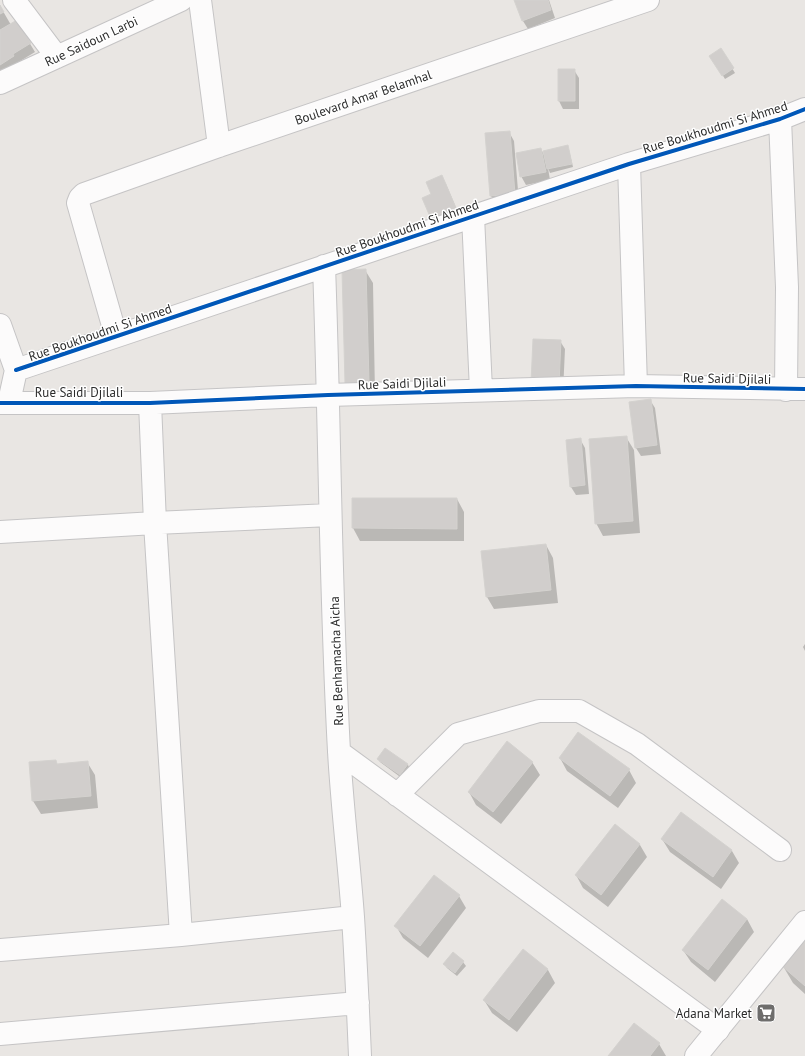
<svg xmlns="http://www.w3.org/2000/svg" width="805" height="1056" font-family="'PT Sans',sans-serif">
  <rect width="100%" height="100%" fill="#e9e6e3"/>
  <!-- shadow -->
  <path fill="#0003" d="M515,0H549L555,18L528,29L523,21Z
    M0,6L11,25L17,22L35,52L17,63L18,65L0,76Z
    M721,50L735,73L725,79L711,56Z
    M574,70L579,78V109H563L559,101Z
    M509,132L514,141L519,203L496,204L491,196L486,134Z
    M567,147L569,150L573,167L550,173L548,168L550,180L526,185L521,176L541,149L545,157Z
    M441,176L446,184L460,217L432,219V195Z
    M365,270L373,283L375,395H353L346,383Z
    M560,341L565,349L563,392L537,391Z
    M650,400L655,408L661,454L641,456L636,448L630,403Z
    M626,437L634,450L640,533L603,536L596,523Z
    M580,439L585,448L589,494L576,495L571,487Z
    M353,499H457L464,512V541H360L353,528Z
    M546,545L553,558L558,603L494,609L487,597L482,552Z
    M805,644V651L803,647Z
    M578,733L629,770L636,783L618,808L567,771L560,758Z
    M385,749L408,765L410,769L403,779L380,762L378,759Z
    M55,761L58,765L87,762L95,775L98,808L41,814L33,801L30,763Z
    M532,762L540,775L501,824L476,805L469,792Z
    M681,814L732,851L739,863L721,889L670,852L662,839Z
    M615,825L640,845L647,857L608,907L583,888L576,875Z
    M459,896L466,908L428,958L403,938L396,926Z
    M747,919L754,932L715,982L691,962L683,950Z
    M805,930V994L793,983L783,966Z
    M523,951L548,970L555,983L517,1032L492,1013L484,1000Z
    M463,962L466,966L457,976L447,968L444,964Z
    M659,1044L666,1056H610Z"/>
  <!-- building -->
  <path fill="#d1cecc" stroke="#d4d2cf" d="M514,0H548L551,10L522,21Z
    M0,5L4,12L0,14Z
    M17,20L31,43L13,54L14,56L0,65V30Z
    M721,48L734,68L722,76L709,56Z
    M558,69H575V101H558Z
    M510,131L515,194L490,196L485,133Z
    M568,145L572,164L547,169L543,151Z
    M541,148L546,172L520,177L516,153Z
    M442,175L456,208L431,219L422,198L431,194L426,182Z
    M366,269L369,382L345,383L342,270Z
    M533,339L561,340L559,384L531,383Z
    M651,399L657,445L635,448L629,402Z
    M627,436L633,521L595,524L589,439Z
    M581,438L585,485L570,487L566,440Z
    M352,498H457V529L352,528Z
    M546,544L551,590L486,597L481,551Z
    M578,732L630,769L610,796L559,758Z
    M507,741L533,762L493,812L468,792Z
    M385,748L408,764L400,775L377,759Z
    M56,760L57,764L88,761L91,796L32,801L29,762Z
    M681,812L732,850L713,877L661,839Z
    M615,824L640,844L601,895L575,875Z
    M434,875L460,895L420,946L394,926Z
    M722,899L747,919L708,970L682,950Z
    M805,929V986L782,966Z
    M523,949L548,969L509,1020L483,1000Z
    M453,952L464,961L455,973L443,964Z
    M634,1023L660,1043L650,1056H608Z"/>
  <g fill="none" stroke-linecap="round" stroke-linejoin="round">
    <defs>
      <path id="street" d="M14,0L57,57
        M200,0L219,146
        M0,83L181,0
        M780,119L787,287L786,390
        M629,164L636,386
        M473,216L481,390
        M324,266C330,428 330,589 339,751C342,806 349,862 353,917C356,963 358,1010 360,1056
        M0,325L16,370L9,402
        M116,336L78,203L80,198L84,194L219,146L648,0
        M16,370L629,164L780,119L805,109
        M0,403H150L328,395L636,386L805,389
        M150,403L155,523L181,935
        M0,532L155,523L330,515
        M339,752L718,1030
        M397,795L458,734L539,711H579L637,744L780,850
        M0,950L181,935L353,917
        M0,1034L358,1003"/>
      <path id="secondary" d="M696,1056L805,922"/>
    </defs>
    <!-- street casing -->
    <use href="#street" stroke="#c5c4c5" stroke-width="24"/>
    <!-- secondary casing -->
    <use href="#secondary" stroke="#c5c4c5" stroke-width="24"/>
    <!-- street -->
    <use href="#street" stroke="#fcfbfb" stroke-width="22"/>
    <!-- secondary -->
    <use href="#secondary" stroke="#fcfbfb" stroke-width="22"/>
    <defs>
      <path id="cycleway" d="M16,370L629,164L780,119L805,109
        M0,403H150L328,395L636,386L805,389"/>
    </defs>
    <!-- cycleway casing -->
    <use href="#cycleway" stroke="#fff" stroke-width="6"/>
    <!-- cycleway -->
    <use href="#cycleway" stroke="#0057b8" stroke-width="4"/>
  </g>
  <!-- icons -->
  <defs>
    <symbol id="supermarket-square" viewBox="-11 -11 22 22"><rect x="-9" y="-9" width="18" height="18" rx="4" fill="#6e6d6c" stroke="#fff"/><path d="M-6-5.5h2.5l.6 2H6L4.5 2H-2.5L-4.4-4H-6ZM-1.5 3.2a1.3 1.3 0 1 0 .1 0ZM3 3.2a1.3 1.3 0 1 0 .1 0Z" fill="#fff"/></symbol>
  </defs>
  <g fill-rule="evenodd">
    <use href="#supermarket-square" x="755" y="1002" width="22" height="22"/>
  </g>
  <g text-anchor="middle" stroke-width="3" stroke-linejoin="round" paint-order="stroke">
    <!-- street labels -->
    <g font-size="13" fill="#2c2c2c" stroke="#fff">
      <text transform="translate(91 41) rotate(-25)" y="5">Rue Saidoun Larbi</text>
      <text transform="translate(363 97) rotate(-19)" y="5">Boulevard Amar Belamhal</text>
      <text transform="translate(715 127) rotate(-17)" y="5">Rue Boukhoudmi Si Ahmed</text>
      <text transform="translate(407 228) rotate(-19)" y="5">Rue Boukhoudmi Si Ahmed</text>
      <text transform="translate(100 332) rotate(-19)" y="5">Rue Boukhoudmi Si Ahmed</text>
      <text transform="translate(727 378) rotate(1)" y="5">Rue Saidi Djilali</text>
      <text transform="translate(402 383) rotate(-2)" y="5">Rue Saidi Djilali</text>
      <text x="79" y="397">Rue Saidi Djilali</text>
      <text transform="translate(336 661) rotate(-92)" y="5">Rue Benhamacha Aicha</text>
    </g>
    <!-- poi labels -->
    <g font-size="13" fill="#2c2c2c" stroke="#fff" text-anchor="end">
      <text x="752" y="1018">Adana Market</text>
    </g>
  </g>
</svg>
